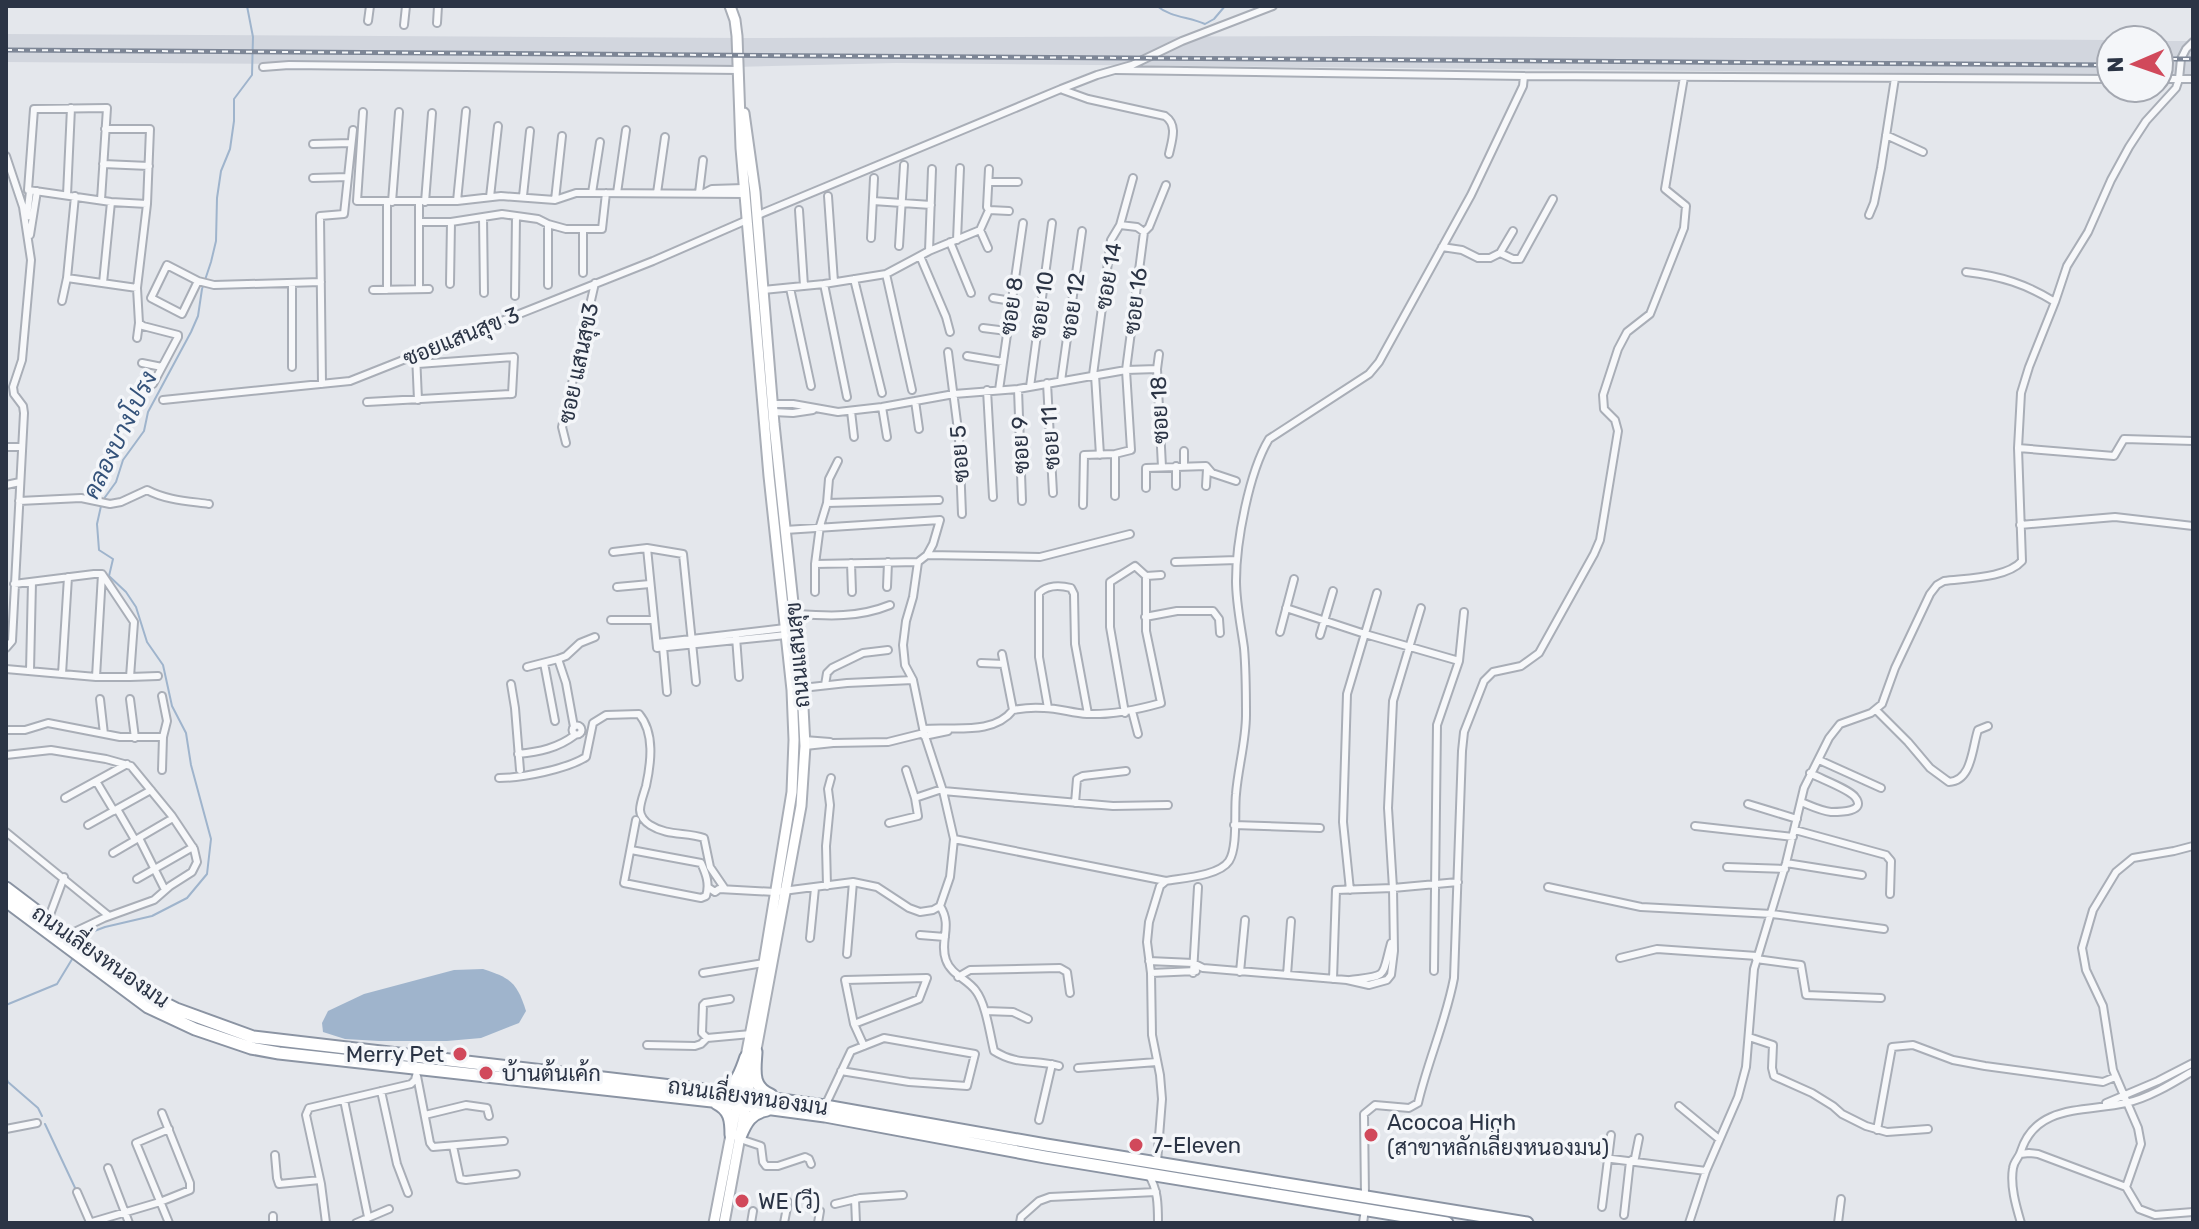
<svg xmlns="http://www.w3.org/2000/svg" width="2199" height="1229" font-family="Rubik,Sarabun,sans-serif">
  <rect width="100%" height="100%" fill="#e4e7ec"/>
  <!-- built -->
  <path fill="#d2d6de" d="M6,34L745,38L1364,36L2111,40V75L896,63L734,67L6,62Z
    M2159,41H2193V76L2159,75Z"/>
  <!-- water -->
  <path fill="#9fb4cc" d="M483,969C511,978 517,983 526,1011L519,1023L481,1038L447,1041H379L345,1039L323,1032L322,1023L328,1011L364,994L454,970Z"/>
  <g fill="none" stroke-linecap="round" stroke-linejoin="round">
    <!-- stream -->
    <path stroke="#9fb4cc" stroke-width="2" d="M1157,6C1170,17 1189,17 1205,24L1214,19L1225,6
      M103,500L116,482L123,460L144,431L148,412L191,332L198,316L202,289L211,262L216,241L217,198L221,171L230,149L234,121V99L252,75L253,37L247,6
      M84,941L89,933L105,927L152,916L187,898L207,874L211,839L191,765L186,733L172,706L163,665L147,642L136,607L126,592L109,576L113,559L99,550L97,524L101,506
      M6,1005L57,984L74,956
      M6,1077L8,1082L38,1108L42,1116
      M45,1124L77,1192"/>
    <defs>
      <path id="street" d="M368,21L370,6
        M437,23L438,6
        M404,25L406,6
        M263,67L289,65L739,70
        M1116,70L1524,76L2111,79
        M2159,79H2193
        M1063,90L1088,99L1165,116C1178,125 1172,140 1169,154
        M363,112L357,201H457L501,196L555,200L576,193H592L745,194
        M105,129H150L147,204L137,288L139,323L143,326L178,335V337L153,384
        M1886,135L1923,152
        M313,144L351,143
        M6,156L23,207L31,260L22,360L13,387L14,394L23,406L24,413L12,641L6,648
        M103,164L149,166
        M313,178L348,177
        M989,182H1018
        M592,193L600,142
        M617,193L626,130
        M657,193L665,137
        M699,193L703,160
        M704,193L712,189L744,188
        M67,195L71,108
        M523,196L530,131
        M828,196L834,282
        M490,197L498,126
        M101,200L107,108L34,109L28,190L111,202L147,204
        M555,200L562,136
        M457,201L466,111
        M873,201L931,205
        M392,202L399,112
        M425,202L432,113
        M799,210L804,286
        M989,210L1009,211
        M758,215L1061,89L1097,75L1132,65L1182,41L1273,6
        M1869,215L1874,203L1881,168L1895,78
        M27,217L30,191
        M483,217L484,293
        M419,222H451L502,214L538,219L548,224L566,229H602L606,193
        M980,230L988,248
        M1144,232L1149,227L1166,185
        M30,235L37,191
        M871,238L874,178
        M957,240L960,168
        M950,242L971,293
        M899,246L904,165
        M1442,247L1462,250L1478,258H1490L1500,253L1513,231
        M929,251L932,169
        M1500,253L1513,259H1520L1553,199
        M920,256L946,317L950,332
        M167,265L198,281L182,314L151,298Z
        M1966,272C2001,276 2026,284 2055,302
        M583,273V230
        M886,274L912,390
        M67,278L137,288
        M854,279L882,393
        M198,281L214,285L321,282
        M103,283L111,202
        M450,284L451,222
        M824,284L847,397
        M548,285V224
        M790,288L811,386
        M419,289V202
        M373,290L429,289
        M387,290V203
        M763,290L824,284L886,274L929,251L980,230L989,210L987,207L989,169
        M515,296L516,216
        M993,298L1012,301
        M62,301L67,278L75,196
        M983,328L1007,331
        M137,338L139,323
        M948,352L959,438L962,514
        M416,354L418,400
        M1159,354L1157,369L1162,467
        M967,356L1003,362
        M142,363L162,367
        M292,367V283
        M1093,375L1111,240L1120,225L1133,178
        M1095,375L1100,455
        M1061,381L1082,231
        M1047,383L1053,493
        M322,384L320,216L344,214L353,130
        M1030,387L1052,223
        M1018,389L1022,501
        M987,390L993,497
        M999,390L1023,223
        M163,400L350,381L653,261L747,220
        M915,401L919,429
        M367,402L512,394L514,357L418,364
        M772,404H793L838,412L882,407L954,394L1018,389L1126,370L1157,369
        M882,407L887,437
        M851,411L854,437
        M773,412L793,413L813,410
        M566,443L562,427L595,283
        M6,447H22
        M2018,448L2114,456L2124,439L2193,441
        M1184,466V451
        M6,485L20,482
        M1176,486V466
        M1206,486L1207,469
        M1146,488V468L1206,466L1212,473L1236,481
        M1115,496V454
        M19,501L81,498L110,504L121,502L147,490C166,500 187,501 209,504
        M827,503L939,500
        M1083,505L1084,455L1115,454L1131,450L1126,370L1144,232L1137,227L1120,225
        M2020,525L2115,517L2193,526
        M785,530L940,520L933,544L927,555
        M647,548L657,648L786,635
        M613,552L647,548L683,554L696,682
        M1175,562L1237,560
        M851,563L852,592
        M815,564L918,562L927,555L1040,557L1130,534
        M14,584L94,574H102L134,622L130,677H96L62,674L68,577
        M617,587L650,584
        M887,587L888,562
        M815,592V564L820,526L827,503L829,479L838,461
        M1286,608L1365,634L1459,661
        M794,614C828,616 858,618 890,605
        M1145,617L1177,611H1213L1219,619L1220,633
        M611,620H654
        M1280,632L1294,579
        M1320,635L1333,591
        M736,637L739,677
        M657,643L785,628
        M663,647L667,692
        M1002,654L1013,710
        M544,663L555,721
        M981,663L1004,664
        M527,667L558,659
        M6,669L62,674
        M30,671L32,582
        M96,677L102,574
        M130,677L158,676
        M511,684L515,708L520,770
        M825,685L827,673L832,668L863,653L888,650
        M802,688L847,683L913,680
        M162,696L167,721L163,737L162,770
        M100,699L104,734
        M130,699L135,738
        M1048,708L1039,657V593C1047,585 1060,585 1071,588L1074,594L1075,644L1088,714
        M1876,710L1908,742L1930,768L1949,782C1972,781 1972,748 1978,730L1988,726
        M1132,711L1138,734
        M1125,713L1110,627V582L1135,566L1146,576L1161,575
        M572.5 730a4.5 4.5 0 1 1 9 0a4.5 4.5 0 1 1-9 0Z
        M574,727L566,683L558,659L566,656L580,643L595,637
        M923,729C952,726 993,736 1013,710C1023,708 1033,707 1044,708C1058,708 1072,713 1087,714C1113,715 1136,710 1161,703L1146,631V576
        M6,730H25L48,723L120,737H163
        M924,736L948,731
        M804,740L830,742
        M805,746L833,743L888,742L924,733
        M518,754C539,752 558,748 575,735
        M6,755L51,750L106,759L131,766L172,816L194,849L197,862L192,872L170,886L154,900L104,918L68,935
        M1819,760L1881,788
        M906,770L915,798L942,789
        M499,778C522,778 567,769 586,757L593,723L606,715L639,714C655,733 651,763 646,786C644,793 640,803 640,810C640,816 645,822 650,825C667,836 686,832 704,838L710,867L725,889
        M96,781L114,811
        M943,791L1113,806L1168,805
        M65,798L127,764
        M1801,802C1811,806 1821,811 1831,812C1840,812 1867,812 1855,797C1849,789 1821,779 1810,773
        M1075,803L1077,779L1083,776L1126,771
        M1748,804L1797,819
        M117,809L135,840
        M889,823L918,816L915,798
        M88,825L151,790
        M1234,825L1320,828
        M1695,826L1793,837
        M1795,830L1886,855L1891,861L1890,894
        M6,832L109,916
        M139,838L165,890
        M954,839L1166,881
        M631,850L701,863C706,874 710,884 706,896L701,898L624,883L636,820
        M113,853L173,818
        M1786,863L1862,875
        M1727,867L1785,869
        M137,879L193,847
        M827,886L826,846L830,805L828,789L831,778
        M1548,887L1641,907L1772,914L1884,929
        M709,888L715,892L719,889L775,892L853,882L877,887L909,908L920,912L933,910L940,906L950,877L954,839L943,791L924,733L913,680L905,665L903,645L906,621L913,597L918,562
        M1350,890L1343,822L1347,694L1377,593
        M940,906C953,926 939,941 946,960C951,975 968,979 976,991C986,1004 990,1035 994,1051C1018,1066 1034,1059 1059,1066
        M48,920L64,877
        M920,935L945,937
        M810,938L815,888
        M847,954L853,882
        M1620,958L1657,949L1757,956
        M1756,959L1801,965L1806,995L1881,998
        M1149,961L1193,963L1203,968L1347,980L1369,985L1387,980L1391,975L1394,951L1393,888L1388,808L1393,701L1421,608
        M1434,971L1437,725L1459,661L1464,612
        M1240,972L1245,920
        M703,973L764,963
        M1151,973L1196,971
        M1193,973L1198,887
        M1287,975L1291,921
        M958,977L970,970L1060,968L1067,972L1070,993
        M1333,979L1336,890L1393,888L1458,882
        M1350,980C1389,975 1381,979 1391,943
        M730,999L705,1003L703,1005L702,1033L707,1038L751,1034
        M985,1011L1013,1012L1028,1019
        M854,1024L919,999L927,978L845,980L854,1024L864,1046
        M1749,1037L1773,1045L1772,1068L1774,1076L1812,1093L1833,1106L1842,1114L1866,1126L1887,1132L1928,1129
        M647,1045L695,1046L701,1044L707,1038
        M1078,1068L1157,1062
        M417,1076L430,1143L433,1147L504,1141
        M381,1091L397,1164L408,1193
        M344,1100L368,1217
        M2106,1103L2158,1081L2193,1063
        M825,1106L851,1051L884,1038L975,1054L967,1086L909,1082L841,1071
        M1679,1106L1719,1139
        M425,1115L466,1105L487,1108L489,1116
        M1039,1120L1052,1064
        M6,1129L37,1123
        M1877,1130L1892,1047L1913,1045L1953,1060L1985,1066L2103,1082L2115,1077
        M740,1139L761,1146L763,1162L766,1166H778L805,1157L809,1159L811,1164
        M453,1146L460,1179L466,1180L516,1174
        M2020,1154L2029,1153L2038,1154L2126,1187L2139,1209L2155,1215L2193,1212
        M275,1155L277,1178L279,1184L320,1180
        M1604,1158L1706,1171
        M1157,1162L1162,1099L1160,1075L1152,1035L1151,973L1147,942L1149,922L1160,886L1166,881C1182,878 1219,876 1229,861C1238,847 1234,811 1236,794C1238,768 1246,741 1246,715C1246,693 1246,670 1244,648C1241,626 1236,603 1236,581C1236,542 1249,472 1269,439L1369,374L1379,362L1471,195L1523,86L1524,76
        M108,1168L129,1223
        M1148,1174C1158,1189 1158,1205 1158,1223
        M2126,1187L2141,1144L2138,1128L2113,1070L2103,1006L2086,970L2082,948L2093,910L2116,872L2133,858L2174,851L2193,846
        M77,1192L90,1222
        M1365,1196L1364,1114L1375,1105L1409,1108L1418,1103C1428,1060 1446,1021 1454,978L1462,751L1464,732L1484,681L1493,672L1521,666L1539,653L1594,554L1600,540L1618,431L1615,420L1604,409L1603,395L1618,349L1627,332L1650,314L1684,228L1686,206L1665,189L1684,77
        M855,1199L856,1223
        M835,1204L860,1198L903,1195
        M1602,1207L1611,1135
        M1624,1215L1630,1161L1635,1158L1639,1138
        M273,1216V1223
        M89,1223L160,1202L190,1190V1183L162,1113
        M169,1223L136,1143L169,1129
        M326,1223L321,1184L306,1115L309,1108L411,1084L415,1080L418,1068
        M356,1223L389,1209
        M751,1223L753,1211
        M784,1223L788,1202
        M818,1223L820,1211
        M1020,1223L1021,1217L1039,1201L1050,1197L1156,1192
        M1363,1223L1365,1209
        M1689,1223L1706,1171L1738,1097L1746,1067L1754,969L1786,863L1804,788L1829,738L1840,724L1871,713L1882,704L1895,668L1930,594L1937,585L1944,581C1967,578 2007,578 2022,561L2018,448L2021,393L2029,367L2055,302L2067,266L2088,232L2111,180L2129,147L2146,121L2176,88L2179,79L2181,59L2186,49L2193,42
        M1838,1223L1841,1199
        M2021,1223C2016,1206 2010,1186 2013,1168C2014,1161 2019,1158 2021,1151C2036,1104 2085,1112 2126,1103C2149,1098 2173,1083 2193,1071"/>
      <path id="secondary" d="M714,1223L764,963L792,792L794,740L792,690L769,476L741,148L737,36L735,20L730,6
        M724,1223L801,806L805,746L802,688L774,424L755,192L744,113"/>
      <path id="highway" d="M6,888L130,982L154,998L176,1009L253,1037L731,1093L825,1106L1046,1145L1527,1223
        M6,901L148,1007L195,1029L251,1048L279,1053L712,1101L825,1116L1045,1157L1447,1223
        M756,1052C755,1070 751,1087 771,1095
        M719,1089C737,1087 740,1073 746,1057
        M716,1103C730,1110 731,1120 731,1135
        M740,1137C746,1122 751,1113 767,1110"/>
    </defs>
    <!-- street casing -->
    <use href="#street" stroke="#a9aeb7" stroke-width="10"/>
    <!-- secondary casing -->
    <use href="#secondary" stroke="#a9aeb7" stroke-width="13"/>
    <!-- highway casing -->
    <use href="#highway" stroke="#8b94a3" stroke-width="15"/>
    <!-- street -->
    <use href="#street" stroke="#f7f8fa" stroke-width="6"/>
    <!-- secondary -->
    <use href="#secondary" stroke="#fff" stroke-width="9"/>
    <!-- highway -->
    <use href="#highway" stroke="#fff" stroke-width="11"/>
    <defs>
      <path id="rail" d="M6,50L2111,65
        M2159,59H2193"/>
    </defs>
    <!-- rail casing -->
    <use href="#rail" stroke="#7d8696" stroke-width="5"/>
    <!-- rail -->
    <use href="#rail" stroke="#f4f6f9" stroke-width="2" stroke-dasharray="6" stroke-linecap="butt"/>
  </g>
  <!-- markers -->
  <g fill="#d1495b" stroke="#f4f6f9" stroke-width="3">
    <circle cx="460" cy="1054" r="8"/>
    <circle cx="486" cy="1073" r="8"/>
    <circle cx="1371" cy="1135" r="8"/>
    <circle cx="1136" cy="1145" r="8"/>
    <circle cx="742" cy="1201" r="8"/>
  </g>
  <g text-anchor="middle" stroke-width="7" stroke-linejoin="round" paint-order="stroke">
    <!-- street labels -->
    <g font-size="22" fill="#2b3445" stroke="#f4f6f9">
      <text transform="translate(1108 276) rotate(-80)" y="8">ซอย 14</text>
      <text transform="translate(1135 301) rotate(-83)" y="8">ซอย 16</text>
      <text transform="translate(1041 305) rotate(-82)" y="8">ซอย 10</text>
      <text transform="translate(1011 306) rotate(-82)" y="8">ซอย 8</text>
      <text transform="translate(1072 306) rotate(-82)" y="8">ซอย 12</text>
      <text transform="translate(461 336) rotate(-22)" y="8">ซอยแสนสุข 3</text>
      <text transform="translate(578 363) rotate(-78)" y="8">ซอย แสนสุข3</text>
      <text transform="translate(1159 410) rotate(-92)" y="8">ซอย 18</text>
      <text transform="translate(1050 438) rotate(-93)" y="8">ซอย 11</text>
      <text transform="translate(1020 445) rotate(-92)" y="8">ซอย 9</text>
      <text transform="translate(959 454) rotate(-94)" y="8">ซอย 5</text>
      <text transform="translate(797 655) rotate(-95)" y="8">ถนนแสนสุข</text>
      <text transform="translate(101 956) rotate(35)" y="8">ถนนเลี่ยงหนองมน</text>
      <text transform="translate(748 1096) rotate(8)" y="8">ถนนเลี่ยงหนองมน</text>
    </g>
    <!-- poi labels -->
    <g font-size="22" fill="#2b3445" stroke="#f4f6f9" text-anchor="start">
      <text x="444" y="1062" text-anchor="end">Merry Pet</text>
      <text x="502" y="1081">บ้านต้นเค้ก</text>
      <text x="1387" y="1130">Acocoa High<tspan x="1387" dy="25">(สาขาหลักเลี่ยงหนองมน)</tspan></text>
      <text x="1152" y="1153">7-Eleven</text>
      <text x="758" y="1209">WE (วี)</text>
    </g>
    <!-- water labels -->
    <g font-size="24" font-style="italic" fill="#34527a" stroke="#f4f6f9">
      <text transform="translate(120 435) rotate(-64)" y="8">คลองบางโปรง</text>
    </g>
  </g>
  <!-- border -->
  <rect width="2199" height="1229" fill="none" stroke="#2b3445" stroke-width="16"/>
  <!-- north arrow -->
  <g transform="translate(2135 64) rotate(268)"><circle r="38" fill="#f4f6f9" stroke="#a4a8b1" stroke-width="2"/>
  <path d="M0-6L14 30L0 20L-14 30Z" fill="#d1495b"/>
  <text y="-12" font-size="22" font-weight="bold" text-anchor="middle" fill="#2b3445">N</text>
  </g>
</svg>
